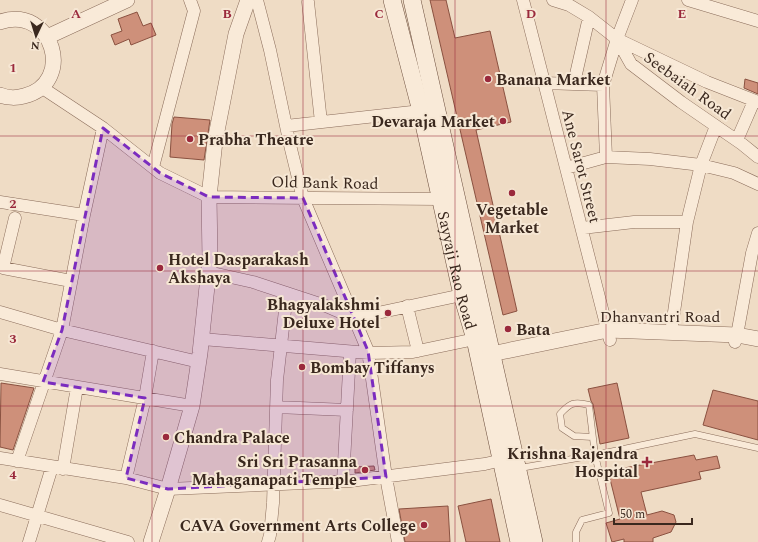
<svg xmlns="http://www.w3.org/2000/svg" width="758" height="542" font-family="Spectral,serif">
  <rect width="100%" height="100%" fill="#efdcc5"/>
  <!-- building -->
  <path fill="#ce907a" stroke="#8a5140" d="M430,0H446L455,38L490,31L511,122L476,130L517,311L503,315Z
    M137,12L143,26L151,23L156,35L131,45L129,39L115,45L111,35L122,31L118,19Z
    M745,79L758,83V94L744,88Z
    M174,117L210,120L204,160L170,157L172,124Z
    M1,383L34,388L13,450L0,447Z
    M617,383L629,438L600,444L593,404L591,401L588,389Z
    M713,390L758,401V440L703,425Z
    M694,455L696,460L717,456L720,468L699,472L701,479L641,492L647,515L662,511L674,515L676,522L671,532L653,538V542H624V539L612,542L606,523L620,519L608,471Z
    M374,466L375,470L355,473V467Z
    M491,499L500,542H466L458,506Z
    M448,506L450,542H405L399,509Z"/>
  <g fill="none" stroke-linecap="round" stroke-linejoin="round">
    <defs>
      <path id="service" d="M592,437L574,436L562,428L560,414C570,403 574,401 589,405L595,455L695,434L758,448
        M520,468L595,455L609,513L582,520L576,532V542"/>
      <path id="minor" d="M257,0L270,50L290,145L303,198L368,351L386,477L398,542
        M523,0L610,340
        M553,0L569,5L589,17L617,39L631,64L681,102L742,144L758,157
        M688,0L758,21
        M308,2L321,122
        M617,39L707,82L758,102
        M544,83L603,85L606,157
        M574,83L589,17
        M603,85L617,39L632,0
        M41,87L103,128L160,173L209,197L440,199
        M286,126L421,111
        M737,140L754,101
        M153,167L194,11L190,0
        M566,168L606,157L650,159L701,165L734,173L758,184
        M0,202L84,215
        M15,218L3,268L71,281
        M582,228L634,222H687
        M208,272L253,282L326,306L354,318L462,295
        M407,306L418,351
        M0,312L62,330L199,362
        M671,333L687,222L701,165L716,126
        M202,339L369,353L413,352L475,339
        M735,342L737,335L752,253L758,233
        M0,374L192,406
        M276,407L347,410
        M0,458L126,478L168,489L350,481L485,464L502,460
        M17,461L62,330L84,215L103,128
        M63,469L77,387
        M126,478L145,398L153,351
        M343,481L350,352
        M0,505L128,542
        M29,542L52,467
        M268,542L270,535L273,503L277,380L287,293"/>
      <path id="tertiary" d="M0,22C53,4 76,83 24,96C17,98 7,98 0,95
        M47,37L127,0
        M491,354L608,330L737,335L758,339
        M151,542L168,489L192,406L200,353L210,258L209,197L215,141L236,34L248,0"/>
      <g id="secondary">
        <path id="s1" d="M392,0L421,111L462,295L475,339L519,542"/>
        <path d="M412,0L534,542"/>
      </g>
    </defs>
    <!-- service casing -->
    <use href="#service" stroke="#8a6c5a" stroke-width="7"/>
    <!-- minor casing -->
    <use href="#minor" stroke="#8a6c5a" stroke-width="13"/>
    <!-- tertiary casing -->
    <use href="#tertiary" stroke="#8a6c5a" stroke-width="16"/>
    <!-- secondary casing -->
    <use href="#secondary" stroke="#6c4e3d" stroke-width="18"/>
    <!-- service -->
    <use href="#service" stroke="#f9ead8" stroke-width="6"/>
    <!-- minor -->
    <use href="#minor" stroke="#f9ead8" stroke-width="12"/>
    <!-- tertiary -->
    <use href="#tertiary" stroke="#f9ead8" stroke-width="15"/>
    <!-- secondary -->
    <use href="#secondary" stroke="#f9ead8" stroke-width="17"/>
  </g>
  <!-- marked area -->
  <path fill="#7b2cbf" fill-opacity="0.2" stroke="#7b2cbf" stroke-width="3" stroke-dasharray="8 5" stroke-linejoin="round" d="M103,128L160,173L209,197L303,198L368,351L386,477L168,489L126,478L145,398L43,382L62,330Z"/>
  <!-- grid -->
  <path fill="none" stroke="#9a293c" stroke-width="1" stroke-opacity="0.55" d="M152,0V542M303,0V542M455,0V542M606,0V542M0,136H758M0,271H758M0,406H758"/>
  <!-- markers -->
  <g fill="#9a293c" stroke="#f6e7d4" stroke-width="1.5">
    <circle cx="488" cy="79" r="4"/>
    <circle cx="503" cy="121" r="4"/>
    <circle cx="190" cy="139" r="4"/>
    <circle cx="512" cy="193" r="4"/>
    <circle cx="160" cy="268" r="4"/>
    <circle cx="388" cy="313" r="4"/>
    <circle cx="508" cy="329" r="4"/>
    <circle cx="302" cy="367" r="4"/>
    <circle cx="166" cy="437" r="4"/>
    <path d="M645 456h4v4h4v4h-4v4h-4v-4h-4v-4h4z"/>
    <circle cx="365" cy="470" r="4"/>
    <circle cx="424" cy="525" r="4"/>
  </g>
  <g text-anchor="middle" stroke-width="4" stroke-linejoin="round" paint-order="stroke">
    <!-- poi labels -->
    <g font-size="16" font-weight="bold" fill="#3a281e" stroke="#f6e7d4" text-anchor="start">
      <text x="496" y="85">Banana Market</text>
      <text x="495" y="127" text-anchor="end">Devaraja Market</text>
      <text x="198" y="145">Prabha Theatre</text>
      <text x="512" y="215" text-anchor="middle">Vegetable<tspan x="512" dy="18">Market</tspan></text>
      <text x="168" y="265">Hotel Dasparakash<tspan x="168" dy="18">Akshaya</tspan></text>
      <text x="380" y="310" text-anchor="end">Bhagyalakshmi<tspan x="380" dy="18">Deluxe Hotel</tspan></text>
      <text x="516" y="335">Bata</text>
      <text x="310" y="373">Bombay Tiffanys</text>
      <text x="174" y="443">Chandra Palace</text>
      <text x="638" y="459" text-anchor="end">Krishna Rajendra<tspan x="638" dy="18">Hospital</tspan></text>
      <text x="357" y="467" text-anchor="end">Sri Sri Prasanna<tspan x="357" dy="18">Mahaganapati Temple</tspan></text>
      <text x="416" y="531" text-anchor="end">CAVA Government Arts College</text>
    </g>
    <!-- street labels -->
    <g font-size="16" fill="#3a281e" stroke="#f6e7d4">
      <text transform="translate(688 85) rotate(36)" y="6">Seebaiah Road</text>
      <text transform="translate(582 166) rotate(76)" y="6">Ane Sarot Street</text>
      <text transform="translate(325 182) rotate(1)" y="6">Old Bank Road</text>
      <text dy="6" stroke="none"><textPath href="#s1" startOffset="278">Sayyaji Rao Road</textPath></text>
      <text x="660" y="322">Dhanvantri Road</text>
    </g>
  </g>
  <g font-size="13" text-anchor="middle" font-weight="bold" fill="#9a293c" stroke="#f6e7d4" stroke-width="4" stroke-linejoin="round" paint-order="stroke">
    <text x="76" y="18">A</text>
    <text x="227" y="18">B</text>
    <text x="379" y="18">C</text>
    <text x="531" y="18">D</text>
    <text x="682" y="18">E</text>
    <text x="13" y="72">1</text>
    <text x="13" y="208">2</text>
    <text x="13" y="343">3</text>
    <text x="13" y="479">4</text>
  </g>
  <!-- north arrow -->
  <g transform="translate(36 36) rotate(184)" stroke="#f6e7d4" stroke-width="3" paint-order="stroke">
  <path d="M0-3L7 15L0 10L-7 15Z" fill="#3a281e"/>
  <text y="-6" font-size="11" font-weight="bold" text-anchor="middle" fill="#3a281e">N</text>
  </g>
  <!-- scale -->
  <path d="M614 518v6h78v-6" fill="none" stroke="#3a281e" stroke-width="2"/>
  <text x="620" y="518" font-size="12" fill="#3a281e" stroke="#f6e7d4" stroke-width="3" paint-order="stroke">50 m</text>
</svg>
